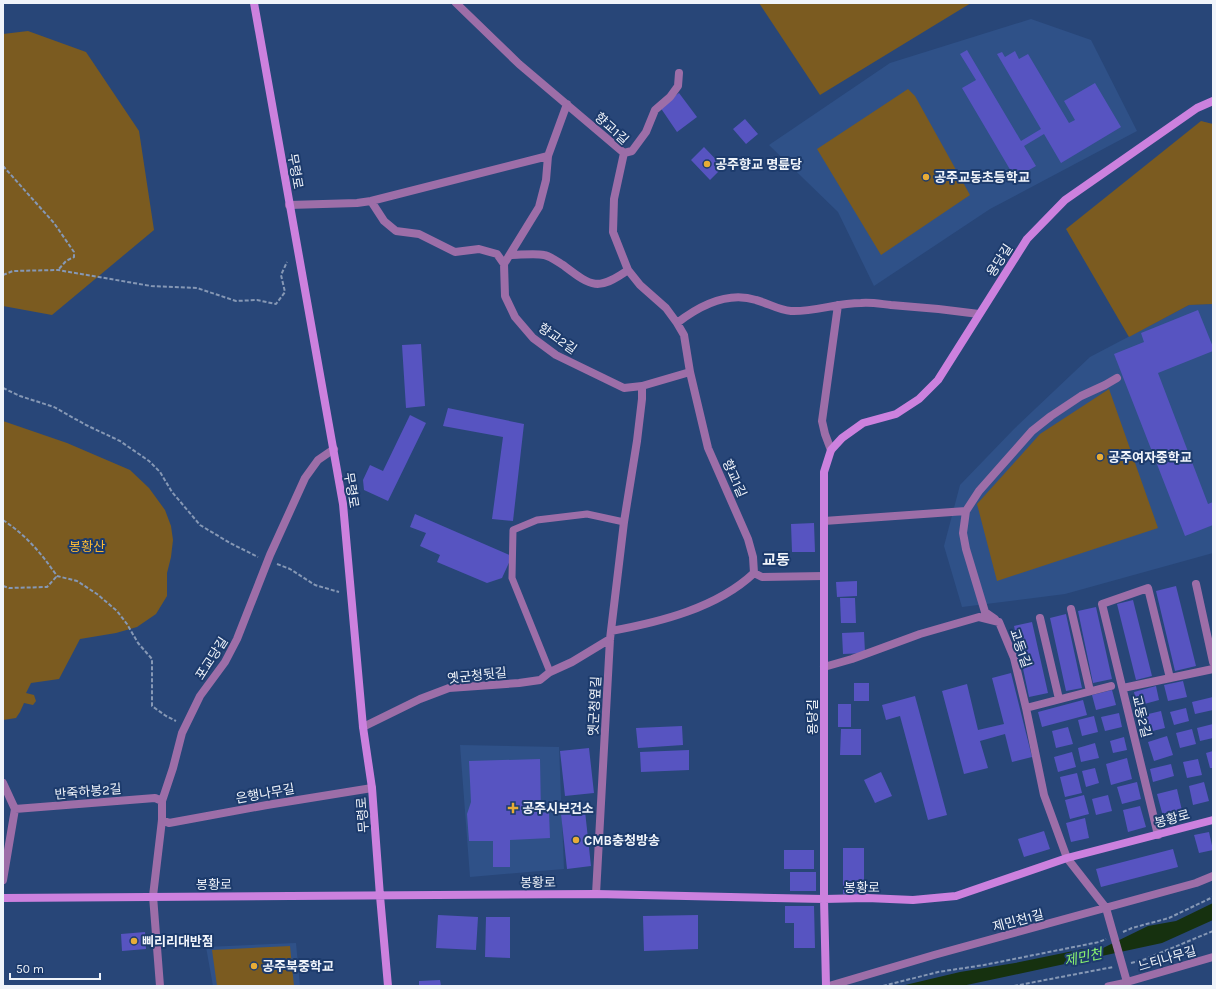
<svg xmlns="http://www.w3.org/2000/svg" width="1216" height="989" font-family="Karla,'Noto Sans KR',sans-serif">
  <rect width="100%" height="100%" fill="#284678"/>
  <!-- built -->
  <path fill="#2f5188" d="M1031,19L1091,40L1137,131L990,209L874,286L838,212L769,145L890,63Z
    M1213,304V553L1065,594L962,607L944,546L960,485L1014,429L1090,357L1189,305Z
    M460,745L559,747L564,869L470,877Z
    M296,943L300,986H213L206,947Z"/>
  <!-- green -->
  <path fill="#7b5b20" d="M759,3H971L820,95Z
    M28,31L86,52L139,131L154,230L52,315L3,306V34Z
    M908,89L915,96L970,195L881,255L817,149Z
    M1201,121L1213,124V304L1189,305L1129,337L1066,229Z
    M1109,389L1158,528L997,581L977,504L1040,434Z
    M3,421L67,443L130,470L149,488L165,510L171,526L173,540L171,557L167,573V596L156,614L137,627L116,633L80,639L59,679L31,683L26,693L34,695L36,701L33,705L24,703L20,712L16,718L3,720Z
    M290,946L294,986H217L212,950Z"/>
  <!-- water -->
  <path fill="#16310f" d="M1213,903V920L1162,943L962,986H901L960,972L1015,963L1083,949L1103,948L1148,926L1176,921Z"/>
  <!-- building -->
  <path fill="#5754c1" d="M967,50L1021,141L1041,129L997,54L1002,52L1005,57L1015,51L1019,59L1028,54L1069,123L1075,120L1064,101L1095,83L1121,127L1061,163L1044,134L1024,146L1036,166L1015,178L962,88L976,80L960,54Z
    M679,93L697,117L677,132L660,107Z
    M745,119L758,134L746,144L733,129Z
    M704,147L723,167L710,180L691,160Z
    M1198,310L1213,347V351L1158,373L1208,504L1213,502V525L1185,536L1114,354L1144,342L1141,333Z
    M421,344L425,406L406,408L402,345Z
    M448,408L524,424L513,521L492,519L503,437L443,426Z
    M410,415L426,423L388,501L364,490L363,480L370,465L383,471Z
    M415,514L512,556L502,578L487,583L437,562L440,555L420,546L426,533L410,527Z
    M814,523L815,552H792L791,524Z
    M857,581V596L837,597L836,582Z
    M1176,586L1196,666L1175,671L1156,591Z
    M840,598H855L856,623H841Z
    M1133,600L1152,676L1136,680L1117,604Z
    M1096,607L1112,679L1093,683L1078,611Z
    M1066,614L1082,688L1066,691L1050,618Z
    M1032,622L1048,693L1029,697L1014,626Z
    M864,632L865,653L843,654L842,633Z
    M1011,673L1032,757L1012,762L1005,734L980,741L988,768L964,774L942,691L967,684L978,730L1004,724L992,678Z
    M1183,681L1187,697L1168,701L1164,685Z
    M854,683H869V701H854Z
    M1156,686L1159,700L1137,706L1134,692Z
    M1112,690L1116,705L1096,710L1092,695Z
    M915,696L947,815L928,820L900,716L886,720L882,705Z
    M1213,697V710L1195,714L1192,702Z
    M1083,700L1087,715L1042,727L1038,712Z
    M838,704H851V727H838Z
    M1186,708L1189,721L1174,725L1170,712Z
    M1161,711L1165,728L1144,733L1140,716Z
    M1119,713L1122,727L1105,731L1101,717Z
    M1094,716L1098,732L1082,736L1078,720Z
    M1213,724V738L1200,741L1197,728Z
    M682,726L683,745L638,748L636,728Z
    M1068,727L1073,744L1056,748L1052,731Z
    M841,729H861V755H840Z
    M1192,729L1196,744L1180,748L1176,733Z
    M1167,736L1173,755L1154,761L1148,742Z
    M1124,737L1127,750L1113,753L1110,741Z
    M1095,743L1099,758L1081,762L1078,748Z
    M589,748L594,793L565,796L560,751Z
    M689,750V770L641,772L640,752Z
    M1213,751V768H1210L1206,753Z
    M1072,752L1076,767L1058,772L1054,757Z
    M1127,758L1132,779L1111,785L1106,764Z
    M540,759L541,813L549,812L550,838L510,840V867H493V841H469L467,814L471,802L469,761Z
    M1198,759L1202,775L1187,778L1183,762Z
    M1171,764L1174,776L1153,782L1150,769Z
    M1095,768L1099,783L1086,787L1082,771Z
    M881,772L892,796L875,803L864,780Z
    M1077,773L1082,793L1065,797L1060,777Z
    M1137,782L1141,799L1122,804L1117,787Z
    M1204,782L1209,801L1193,805L1189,786Z
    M1177,789L1183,815L1164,820L1157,794Z
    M1084,795L1089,814L1070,819L1065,800Z
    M1108,795L1112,811L1096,815L1092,799Z
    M1140,806L1146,827L1128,832L1123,810Z
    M585,811L591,866L567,869L561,814Z
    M1085,818L1089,838L1071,842L1066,823Z
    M1044,831L1050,849L1024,857L1018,839Z
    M1209,832L1213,850L1199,853L1194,835Z
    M843,848H864V894H843Z
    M1173,849L1178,867L1101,887L1096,869Z
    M784,850H814V869H784Z
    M790,872H816V891H790Z
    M785,906H814L815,948H794V923H785Z
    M438,915L478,917L476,950L436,948Z
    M698,915V949L644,951L643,916Z
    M486,917H510V958L485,957Z
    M145,932L146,949L122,951L121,934Z
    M440,980L441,986H419V981Z"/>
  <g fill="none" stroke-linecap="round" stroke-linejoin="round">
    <!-- path -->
    <path stroke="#8698b5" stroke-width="2" stroke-dasharray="4 2" stroke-linecap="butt" d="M3,166L54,223L74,252V257L66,261L58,270
      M3,275L13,271L58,270L151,286L197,288L236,301L257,300L276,304L285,292L281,275L287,262
      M3,388L20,396L54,407L86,425L120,441L149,461L160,472L172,492L200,525L230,543L258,557
      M3,520C27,536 41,553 57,576L77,581L97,594L117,611L127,624L138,643L152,659V706L166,716L176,721
      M277,564L290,569L315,585L339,592
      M3,586L9,588L47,587L57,576
      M1123,932L1132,928L1169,918L1213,897
      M1131,963L1143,960L1213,931
      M883,986L938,972L984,965L1099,942L1106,939
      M1014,986L1113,967"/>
    <!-- lane -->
    <path stroke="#9d6ea8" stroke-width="7" d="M550,672L512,578L513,530L537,520L587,514L624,522
      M1108,986L1127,982"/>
    <!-- street -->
    <path stroke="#9d6ea8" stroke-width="8" d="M456,3L519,64L624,153L614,199L613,232L628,270L640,285L666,308L677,323L684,335L690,372L708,448L748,539L753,557L754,573
      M624,153L632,151L646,132L655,110L670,97L678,86L679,73
      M371,201L384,221L396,231L419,234L455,252L479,249L497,254L504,264L505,296L515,317L533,338L556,355L624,388L642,386L690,372
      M289,205L357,203L371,201L548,156
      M510,255C520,255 535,253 544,255C550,256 558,262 563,265C591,286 597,292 628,270
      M504,264L539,207L546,180L548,156L567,104
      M677,323C699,306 728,291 756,300C768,303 778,310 791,311C814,312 837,303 861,303C871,302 881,304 891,305C921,307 950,310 979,314
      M831,450L825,434L822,421L838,305
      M824,521L966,511
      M754,573L762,577L824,576
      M1196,584L1213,662
      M1071,609L1090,691
      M1040,618L1059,699
      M995,619L985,612L966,549L963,533L966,511L979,491L1032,431L1051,416L1081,396L1105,385L1117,378
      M611,631C660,622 717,608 754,573
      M824,667L852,659L920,634L979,617L999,622L1014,658L1026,708L1044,795L1067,858L1106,908
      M1123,688L1213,669
      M1026,708L1111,686
      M363,727L420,699L449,688L519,683L540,680L550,672L572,662L610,639
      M3,783L15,809L3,880
      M15,809L155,798L162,801
      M162,820L169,823L267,805L372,788
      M1158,835L1102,604L1148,588L1170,678
      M596,894L610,639L624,522L637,441L642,399V386
      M160,986L153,896L162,820V801L173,768L182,733L200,696L225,662L237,639L270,555L305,478L318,460L334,449
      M829,986L934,955L1196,883L1213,876
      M1128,986L1127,982L1213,957"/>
    <!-- secondary -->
    <path stroke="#cc81de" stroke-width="8" d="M254,3L343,504L363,727L372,788L380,896L388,986
      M3,898L596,894L824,899L867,898L913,900L956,896L1067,858L1213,820
      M826,986L824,899V472L831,450L842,438L863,423L896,414L919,399L938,380L1027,239L1065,200L1197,108L1213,101"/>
    <!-- street-bridge -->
    <path stroke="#9d6ea8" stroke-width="8" d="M1106,908L1127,982"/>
  </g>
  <!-- markers -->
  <g fill="#e7ac37" stroke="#1d3b6c" stroke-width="1.5">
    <circle cx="707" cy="164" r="4"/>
    <circle cx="926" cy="177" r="4"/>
    <circle cx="1100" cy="457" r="4"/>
    <path d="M511 802h4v4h4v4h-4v4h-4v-4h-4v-4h4z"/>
    <circle cx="576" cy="840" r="4"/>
    <circle cx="134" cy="941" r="4"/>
    <circle cx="254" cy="966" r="4"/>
  </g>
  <g text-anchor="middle" stroke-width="4" stroke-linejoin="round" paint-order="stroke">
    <!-- street labels -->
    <g font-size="13" fill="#f0f4fa" stroke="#1d3b6c">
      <text transform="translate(612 128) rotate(42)" y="5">향교1길</text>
      <text transform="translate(296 171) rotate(80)" y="5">무령로</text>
      <text transform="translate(999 260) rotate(-57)" y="5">용당길</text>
      <text transform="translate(558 338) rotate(35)" y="5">향교2길</text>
      <text transform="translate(735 478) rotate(66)" y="5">향교1길</text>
      <text transform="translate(352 490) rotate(81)" y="5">무령로</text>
      <text transform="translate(1021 648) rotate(71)" y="5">교동1길</text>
      <text transform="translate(211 658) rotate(-57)" y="5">포교당길</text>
      <text transform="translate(477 675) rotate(-6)" y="5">옛군청뒷길</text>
      <text transform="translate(594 706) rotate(-87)" y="5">옛군청옆길</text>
      <text transform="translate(1142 716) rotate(76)" y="5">교동2길</text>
      <text transform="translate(812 717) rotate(-90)" y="5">용당길</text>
      <text transform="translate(88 791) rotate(-5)" y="5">반죽하봉2길</text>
      <text transform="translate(265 793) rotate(-10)" y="5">은행나무길</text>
      <text transform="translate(362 815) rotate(-94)" y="5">무령로</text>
      <text transform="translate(1172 818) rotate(-15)" y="5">봉황로</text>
      <text transform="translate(538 882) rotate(-1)" y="5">봉황로</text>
      <text x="214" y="889">봉황로</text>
      <text x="862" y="892">봉황로</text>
      <text transform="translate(1018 920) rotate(-15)" y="5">제민천1길</text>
      <text transform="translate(1167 958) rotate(-16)" y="5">느티나무길</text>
    </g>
    <!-- poi labels -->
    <g font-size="13" font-weight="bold" fill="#f0f4fa" stroke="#1d3b6c" text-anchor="start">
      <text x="715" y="169">공주향교 명륜당</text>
      <text x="934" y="182">공주교동초등학교</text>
      <text x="1108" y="462">공주여자중학교</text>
      <text x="522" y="813">공주시보건소</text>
      <text x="584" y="845">CMB충청방송</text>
      <text x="142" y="946">삐리리대반점</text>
      <text x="262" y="971">공주북중학교</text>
    </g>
    <!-- park labels -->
    <g font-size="13" fill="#fbb934" stroke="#1d3b6c">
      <text x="87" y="551">봉황산</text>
    </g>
    <!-- water labels -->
    <g font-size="14" font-style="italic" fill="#89f26f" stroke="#1d3b6c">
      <text transform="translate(1083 957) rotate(-12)" y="5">제민천</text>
    </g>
    <!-- quarter labels -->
    <g font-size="15" font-weight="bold" fill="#f0f4fa" stroke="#1d3b6c">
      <text x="776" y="565">교동</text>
    </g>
  </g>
  <!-- border -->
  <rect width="1216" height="989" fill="none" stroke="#f0f4fa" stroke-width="8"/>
  <!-- scale -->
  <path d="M10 973v6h90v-6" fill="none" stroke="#f0f4fa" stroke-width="2"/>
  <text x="16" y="973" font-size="12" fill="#f0f4fa" stroke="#1d3b6c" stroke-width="3" paint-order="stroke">50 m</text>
</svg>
